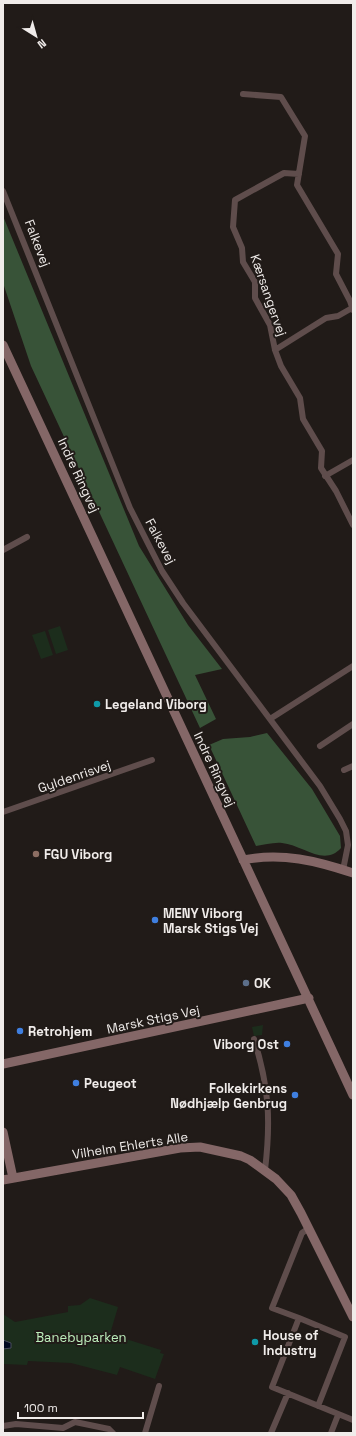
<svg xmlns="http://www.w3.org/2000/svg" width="356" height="1436" font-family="'Space Grotesk',sans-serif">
  <rect width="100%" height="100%" fill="#211b18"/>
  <!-- green -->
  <path fill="#1c2d1c" d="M60,626L68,650L56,654L48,630Z
    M45,631L53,655L41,659L32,635Z
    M263,1025L262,1035L254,1036L252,1027Z
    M90,1298L118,1307L110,1334L161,1350L160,1353L164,1354L155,1379L120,1367L117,1375L71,1363L28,1361L27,1365L3,1364V1314L15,1322L68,1312V1306L80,1305Z"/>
  <!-- forest -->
  <path fill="#385338" d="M3,216L139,546L188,625L222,669L195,675L216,719L200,728L31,366L3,283Z
    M267,733L312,789L340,836L341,848C324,867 303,845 282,843C274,842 264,845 256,846L209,745L223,739L250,737Z"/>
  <!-- water -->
  <path fill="#00081f" stroke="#484c5c" d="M3,1340L11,1343V1348L3,1349Z"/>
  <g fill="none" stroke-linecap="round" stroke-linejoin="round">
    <!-- street -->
    <path stroke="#5f4d4c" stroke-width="6" d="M243,94L281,97L305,136L297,185L338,254L336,274L350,301L353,310
      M299,174L284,173L235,200L233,227L242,248L243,262L255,282V298L270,325L275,350L281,366L300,398L303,419L322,451L321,468L336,491L353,525
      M3,191L130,508L162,571L183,603L320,786L340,819L346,831L348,845L343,870
      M275,350L326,318L338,316L352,308
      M325,476L353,460
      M3,550L27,537
      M270,719L353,666
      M320,746L353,724
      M344,770L353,766
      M3,812L152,760
      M254,1039C269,1087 271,1120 265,1170
      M299,1318L272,1308L302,1233L309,1228
      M318,1406L345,1337L299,1318L272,1387L353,1420
      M3,1426L16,1424L63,1428L75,1422L109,1429L113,1433
      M145,1433L159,1386
      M271,1433L288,1393
      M331,1433L338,1415"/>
    <!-- secondary -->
    <path stroke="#846767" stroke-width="9" d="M3,345L353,1095
      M243,860C282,852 317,861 353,873
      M3,1064L309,998
      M3,1132L13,1178
      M3,1180L180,1148L200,1147L241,1156L250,1160L276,1179L291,1195L301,1213L353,1317"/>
  </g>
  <!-- markers -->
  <g fill="#0f9aa8" stroke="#211b18" stroke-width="1.5">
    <circle cx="97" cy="704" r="4"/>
    <circle cx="255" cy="1342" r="4"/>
  </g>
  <circle fill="#8d6e63" stroke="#211b18" stroke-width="1.5" cx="36" cy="854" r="4"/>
  <g fill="#3f7fe0" stroke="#211b18" stroke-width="1.5">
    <circle cx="155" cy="920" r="4"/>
    <circle cx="20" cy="1031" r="4"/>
    <circle cx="287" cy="1044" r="4"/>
    <circle cx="76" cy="1083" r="4"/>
    <circle cx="295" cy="1095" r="4"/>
  </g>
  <circle fill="#5c6f8a" stroke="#211b18" stroke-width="1.5" cx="246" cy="983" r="4"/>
  <g text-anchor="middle" stroke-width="4" stroke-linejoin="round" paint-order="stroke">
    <!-- street labels -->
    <g font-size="13" fill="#f0ecea" stroke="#211b18">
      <text transform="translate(38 243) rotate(69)" y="5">Falkevej</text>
      <text transform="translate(269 295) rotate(71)" y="5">Kærsangervej</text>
      <text transform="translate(79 475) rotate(65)" y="5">Indre Ringvej</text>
      <text transform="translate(161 541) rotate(62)" y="5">Falkevej</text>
      <text transform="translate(215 769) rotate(65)" y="5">Indre Ringvej</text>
      <text transform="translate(74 776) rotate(-19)" y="5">Gyldenrisvej</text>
      <text transform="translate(153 1019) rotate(-12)" y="5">Marsk Stigs Vej</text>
      <text transform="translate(130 1145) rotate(-9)" y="5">Vilhelm Ehlerts Alle</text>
    </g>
    <!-- poi labels -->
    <g font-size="13" font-weight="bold" fill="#f0ecea" stroke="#211b18" text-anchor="start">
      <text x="105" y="709">Legeland Viborg</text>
      <text x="44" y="859">FGU Viborg</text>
      <text x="163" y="918">MENY Viborg<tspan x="163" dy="15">Marsk Stigs Vej</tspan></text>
      <text x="254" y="988">OK</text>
      <text x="28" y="1036">Retrohjem</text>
      <text x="279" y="1049" text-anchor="end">Viborg Ost</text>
      <text x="84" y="1088">Peugeot</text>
      <text x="287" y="1093" text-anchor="end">Folkekirkens<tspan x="287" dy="15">Nødhjælp Genbrug</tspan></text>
      <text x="263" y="1340">House of<tspan x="263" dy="15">Industry</tspan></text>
    </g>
    <!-- park labels -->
    <g font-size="13" fill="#bdeebc" stroke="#211b18">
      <text x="81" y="1342">Banebyparken</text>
    </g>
  </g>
  <!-- border -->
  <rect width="356" height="1436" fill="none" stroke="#f0ecea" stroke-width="8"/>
  <!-- north arrow -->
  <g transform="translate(36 36) rotate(143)" stroke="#211b18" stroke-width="3" paint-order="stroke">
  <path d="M0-3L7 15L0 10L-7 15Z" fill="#f0ecea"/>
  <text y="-6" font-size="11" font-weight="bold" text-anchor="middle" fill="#f0ecea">N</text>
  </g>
  <!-- scale -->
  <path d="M18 1412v6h125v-6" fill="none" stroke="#f0ecea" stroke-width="2"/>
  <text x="24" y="1412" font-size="12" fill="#f0ecea" stroke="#211b18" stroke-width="3" paint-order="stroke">100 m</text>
</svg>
